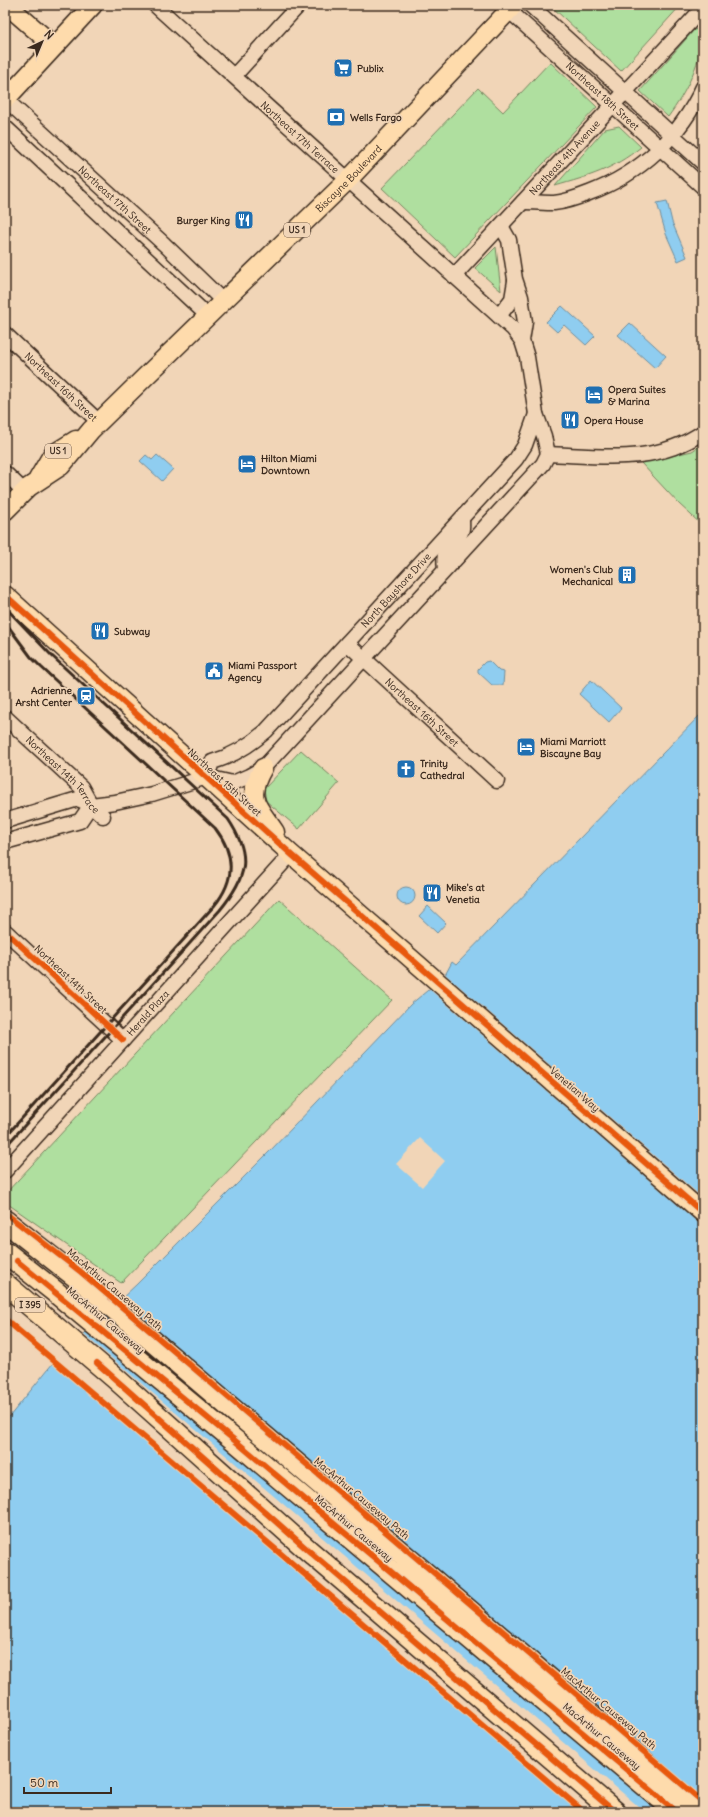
<svg xmlns="http://www.w3.org/2000/svg" width="708" height="1817" font-family="Delius,sans-serif">
  <rect width="100%" height="100%" fill="#f1d5b7"/>
  <filter id="ink" filterUnits="userSpaceOnUse"><feTurbulence type="fractalNoise" baseFrequency=".025" numOctaves="2"/><feDisplacementMap in="SourceGraphic" scale="8" xChannelSelector="R" yChannelSelector="G"/><feConvolveMatrix kernelMatrix="1 2 1 2 8 2 1 2 1" color-interpolation-filters="sRGB"/></filter>
  <g filter="url(#ink)">
    <!-- green -->
    <path fill="#afdf9f" stroke="#75845e" d="M552,5H681L621,71L551,6Z
      M703,28C703,59 686,93 668,117L640,91L694,30Z
      M550,62L597,107L455,257L382,188L478,88L503,112Z
      M619,126L641,147C612,170 590,176 555,186L605,129Z
      M496,247L501,291L475,268Z
      M703,444V526L679,504L641,463L692,451Z
      M301,750L339,783L299,829L266,801L264,789Z
      M279,899L392,1000L121,1283L5,1202V1194Z"/>
    <!-- water -->
    <path fill="#8fcdf0" stroke="#6d8c9c" d="M667,201L672,222L687,257L678,261L666,234L657,203Z
      M562,306L595,336L586,345L564,325L557,332L546,322Z
      M630,323L666,356L655,368L618,335Z
      M146,455L152,460L157,455L173,469L162,481L140,461Z
      M489,661L499,671L504,672L503,685H492L478,672V669L485,662Z
      M591,680L621,708L609,722L579,694Z
      M703,712V1812H5V1422L53,1363L137,1284L270,1151L411,1004L444,977L452,962L456,965Z
      M397 896a9 9 0 1 1 18 0a9 9 0 1 1-18 0Z
      M428,906L446,923L437,933L419,916Z"/>
    <!-- pier -->
    <path fill="#f1d5b7" d="M444,973L703,1198V1227L428,988Z
      M420,1138L445,1161L422,1187L396,1164Z
      M82,1333L645,1812H582L52,1361Z"/>
    <g fill="none" stroke-linecap="round" stroke-linejoin="round">
      <defs>
        <g id="minor">
          <path id="s1" d="M503,5L703,187"/>
          <path d="M530,5L703,163"/>
          <path d="M234,76L299,5"/>
          <path id="s2" d="M5,99L164,244L223,301"/>
          <path d="M5,127L208,316"/>
          <path d="M523,202C533,202 544,203 554,203C565,202 579,197 589,193C640,174 681,136 703,87"/>
          <path d="M501,226L509,240L515,279L521,297L525,322L522,341"/>
          <path id="s3" d="M454,276L703,8"/>
          <path d="M499,316L512,299L515,281"/>
          <path id="s4" d="M5,334L99,422"/>
          <path d="M548,454C602,456 656,465 703,432"/>
          <path d="M5,473L25,492"/>
          <path d="M445,569C441,544 455,550 461,532C463,528 462,523 462,519"/>
          <path id="s5" d="M347,643L497,781"/>
          <path id="s6" d="M5,717L81,787L91,805L103,816"/>
          <path id="s7" d="M207,777L212,762C233,756 249,746 266,731L516,459L525,445L536,414"/>
          <path d="M5,821L78,799L91,805L115,802L152,794L207,777L233,783L249,776L263,768L543,464L548,454L544,436L536,414L527,357L522,341L513,329L155,5"/>
          <path d="M5,842L80,821L91,805"/>
          <path d="M5,931L123,1040"/>
          <path id="s8" d="M5,1171L291,854"/>
        </g>
        <g id="major">
          <path d="M7,5L54,46"/>
          <path d="M5,100L93,5"/>
          <path d="M38,479L52,455L76,440"/>
          <path id="s9" d="M5,511L29,487L61,466L91,430L144,378L348,180L514,5"/>
          <path d="M5,595L291,854L703,1213"/>
          <path d="M263,768C245,799 257,805 275,832"/>
        </g>
        <path id="highway" d="M5,1221L89,1287L574,1700L700,1812
          M5,1252L53,1290L233,1439L677,1812
          M5,1284L115,1378L309,1551L615,1812"/>
      </defs>
      <!-- minor casing -->
      <use href="#minor" stroke="#3b2a1e" stroke-width="17"/>
      <!-- major casing -->
      <use href="#major" stroke="#3b2a1e" stroke-width="21"/>
      <!-- highway casing -->
      <use href="#highway" stroke="#3b2a1e" stroke-width="24"/>
      <!-- minor -->
      <use href="#minor" stroke="#f1d5b7" stroke-width="14"/>
      <!-- major -->
      <use href="#major" stroke="#fedbac" stroke-width="18"/>
      <!-- highway -->
      <use href="#highway" stroke="#fedbac" stroke-width="21"/>
      <!-- rail -->
      <path stroke="#3b2a1e" stroke-width="3" d="M5,607L52,656L228,819C253,856 247,877 220,910L5,1147
        M5,622L31,657L41,667L215,828C235,854 236,879 214,906L5,1137"/>
      <defs>
        <path id="cycleway" d="M5,595L291,854L703,1213
          M5,931L123,1040
          M5,1213L81,1272L703,1802
          M17,1261L233,1439L677,1812
          M5,1319L584,1812
          M97,1363L309,1551L615,1812"/>
      </defs>
      <!-- cycleway casing -->
      <use href="#cycleway" stroke="#f1d5b7" stroke-width="8"/>
      <!-- cycleway -->
      <use href="#cycleway" stroke="#e8590c" stroke-width="6"/>
    </g>
  </g>
  <!-- icons -->
  <defs>
    <symbol id="supermarket-square" viewBox="-11 -11 22 22"><rect x="-9" y="-9" width="18" height="18" rx="4" fill="#1f6fb2" stroke="#f1d5b7"/><path d="M-6-5.5h2.5l.6 2H6L4.5 2H-2.5L-4.4-4H-6ZM-1.5 3.2a1.3 1.3 0 1 0 .1 0ZM3 3.2a1.3 1.3 0 1 0 .1 0Z" fill="#fff"/></symbol>
    <symbol id="bank-square" viewBox="-11 -11 22 22"><rect x="-9" y="-9" width="18" height="18" rx="4" fill="#1f6fb2" stroke="#f1d5b7"/><path d="M-6-4H6V4H-6ZM0-2.3a2.3 2.3 0 1 0 0 4.6a2.3 2.3 0 1 0 0-4.6Z" fill="#fff"/></symbol>
    <symbol id="restaurant-square" viewBox="-11 -11 22 22"><rect x="-9" y="-9" width="18" height="18" rx="4" fill="#1f6fb2" stroke="#f1d5b7"/><path d="M-5-6h1v4h1v-4h1v4h1v-4h1v5L-1.5 .5V6h-2V.5L-5-1ZM5-6V6H3V1.5H1.5Q1.5-4 5-6Z" fill="#fff"/></symbol>
    <symbol id="hotel-square" viewBox="-11 -11 22 22"><rect x="-9" y="-9" width="18" height="18" rx="4" fill="#1f6fb2" stroke="#f1d5b7"/><path d="M-6-4.5h1.5V1H6V5H4.5V3h-9V5H-6ZM-4 0a1.8 1.8 0 1 1 3.6 0ZM.5 0V-2.5h3Q6-2.5 6 0Z" fill="#fff"/></symbol>
    <symbol id="building-square" viewBox="-11 -11 22 22"><rect x="-9" y="-9" width="18" height="18" rx="4" fill="#1f6fb2" stroke="#f1d5b7"/><path d="M-4-6H4V6H1V3H-1V6H-4ZM-2.5-4.3h1.7v1.8h-1.7ZM.8-4.3h1.7v1.8H.8ZM-2.5-1h1.7V.8h-1.7ZM.8-1h1.7V.8H.8Z" fill="#fff"/></symbol>
    <symbol id="civic-square" viewBox="-11 -11 22 22"><rect x="-9" y="-9" width="18" height="18" rx="4" fill="#1f6fb2" stroke="#f1d5b7"/><path d="M-.6-6.5H3V-4.5H.6V-3L4-1V1h2V6H-6V1h2V-1L-.6-3ZM-1.2 2.5V6h2.4V2.5Z" fill="#fff"/></symbol>
    <symbol id="station-square" viewBox="-11 -11 22 22"><rect x="-9" y="-9" width="18" height="18" rx="4" fill="#1f6fb2" stroke="#f1d5b7"/><path d="M-3-6H3Q5-6 5-4V2Q5 4 3 4L4.5 6H3L1.5 4h-3L-3 6H-4.5L-3 4Q-5 4-5 2V-4Q-5-6-3-6ZM-3.5-4v3h7v-3ZM-3.5 1v1.5H-2V1ZM2 1v1.5H3.5V1Z" fill="#fff"/></symbol>
    <symbol id="church-square" viewBox="-11 -11 22 22"><rect x="-9" y="-9" width="18" height="18" rx="4" fill="#1f6fb2" stroke="#f1d5b7"/><path d="M-1.2-6h2.4v3.5h3.3v2.4h-3.3V6h-2.4V-.1h-3.3v-2.4h3.3Z" fill="#fff"/></symbol>
  </defs>
  <g fill-rule="evenodd">
    <use href="#supermarket-square" x="332" y="57" width="22" height="22"/>
    <use href="#bank-square" x="325" y="106" width="22" height="22"/>
    <use href="#restaurant-square" x="233" y="209" width="22" height="22"/>
    <use href="#hotel-square" x="583" y="384" width="22" height="22"/>
    <use href="#restaurant-square" x="559" y="409" width="22" height="22"/>
    <use href="#hotel-square" x="236" y="453" width="22" height="22"/>
    <use href="#building-square" x="616" y="564" width="22" height="22"/>
    <use href="#restaurant-square" x="89" y="620" width="22" height="22"/>
    <use href="#civic-square" x="203" y="660" width="22" height="22"/>
    <use href="#station-square" x="75" y="685" width="22" height="22"/>
    <use href="#hotel-square" x="515" y="736" width="22" height="22"/>
    <use href="#church-square" x="395" y="758" width="22" height="22"/>
    <use href="#restaurant-square" x="421" y="882" width="22" height="22"/>
  </g>
  <g text-anchor="middle" stroke-width="3.5" stroke-linejoin="round" paint-order="stroke">
    <!-- shield labels -->
    <g fill="#f1d5b7" stroke="#725d4c" stroke-width="1">
      <rect x="284" y="223" width="26" height="14" rx="3"/>
      <rect x="45" y="444" width="26" height="14" rx="3"/>
      <rect x="15" y="1298" width="30" height="14" rx="3"/>
    </g>
    <g font-size="9" font-weight="bold" fill="#3b2a1e">
      <text x="297" y="233">US 1</text>
      <text x="58" y="454">US 1</text>
      <text x="30" y="1308">I 395</text>
    </g>
    <!-- poi labels -->
    <g font-size="10" font-weight="bold" fill="#3b2a1e" stroke="#f1d5b7" text-anchor="start">
      <text x="357" y="72">Publix</text>
      <text x="350" y="121">Wells Fargo</text>
      <text x="230" y="224" text-anchor="end">Burger King</text>
      <text x="608" y="393">Opera Suites<tspan x="608" dy="12">&amp; Marina</tspan></text>
      <text x="584" y="424">Opera House</text>
      <text x="261" y="462">Hilton Miami<tspan x="261" dy="12">Downtown</tspan></text>
      <text x="613" y="573" text-anchor="end">Women's Club<tspan x="613" dy="12">Mechanical</tspan></text>
      <text x="114" y="635">Subway</text>
      <text x="228" y="669">Miami Passport<tspan x="228" dy="12">Agency</tspan></text>
      <text x="72" y="694" text-anchor="end">Adrienne<tspan x="72" dy="12">Arsht Center</tspan></text>
      <text x="540" y="745">Miami Marriott<tspan x="540" dy="12">Biscayne Bay</tspan></text>
      <text x="420" y="767">Trinity<tspan x="420" dy="12">Cathedral</tspan></text>
      <text x="446" y="891">Mike's at<tspan x="446" dy="12">Venetia</tspan></text>
    </g>
    <!-- street labels -->
    <g font-size="10" fill="#3b2a1e" stroke="#f1d5b7">
      <text dy="4" stroke="none"><textPath href="#s1" startOffset="135">Northeast 18th Street</textPath></text>
      <text transform="translate(300 137) rotate(42)" y="4">Northeast 17th Terrace</text>
      <text dy="4" stroke="none"><textPath href="#s3" startOffset="162">Northeast 4th Avenue</textPath></text>
      <text dy="4" stroke="none"><textPath href="#s9" startOffset="479">Biscayne Boulevard</textPath></text>
      <text dy="4" stroke="none"><textPath href="#s2" startOffset="149">Northeast 17th Street</textPath></text>
      <text dy="4" stroke="none"><textPath href="#s4" startOffset="77">Northeast 16th Street</textPath></text>
      <text dy="4" stroke="none"><textPath href="#s7" startOffset="270">North Bayshore Drive</textPath></text>
      <text dy="4" stroke="none"><textPath href="#s5" startOffset="102">Northeast 16th Street</textPath></text>
      <text dy="4" stroke="none"><textPath href="#s6" startOffset="82">Northeast 14th Terrace</textPath></text>
      <text transform="translate(225 782) rotate(42)" y="4">Northeast 15th Street</text>
      <text transform="translate(71 979) rotate(43)" y="4">Northeast 14th Street</text>
      <text dy="4" stroke="none"><textPath href="#s8" startOffset="213">Herald Plaza</textPath></text>
      <text transform="translate(575 1089) rotate(41)" y="4">Venetian Way</text>
      <text transform="translate(115 1289) rotate(40)" y="4">MacArthur Causeway Path</text>
      <text transform="translate(106 1320) rotate(40)" y="4">MacArthur Causeway</text>
      <text transform="translate(362 1498) rotate(40)" y="4">MacArthur Causeway Path</text>
      <text transform="translate(354 1528) rotate(40)" y="4">MacArthur Causeway</text>
      <text transform="translate(609 1708) rotate(40)" y="4">MacArthur Causeway Path</text>
      <text transform="translate(602 1736) rotate(40)" y="4">MacArthur Causeway</text>
    </g>
  </g>
  <!-- margin -->
  <rect width="708" height="1817" fill="none" stroke="#f1d5b7" stroke-width="20"/>
  <rect x="10" y="10" width="688" height="1797" fill="none" stroke="#3b2a1e" stroke-width="1.5" filter="url(#ink)"/>
  <!-- north arrow -->
  <g transform="translate(42 42) rotate(44)" stroke="#f1d5b7" stroke-width="3" paint-order="stroke">
  <path d="M0-3L7 15L0 10L-7 15Z" fill="#3b2a1e"/>
  <text y="-6" font-size="11" font-weight="bold" text-anchor="middle" fill="#3b2a1e">N</text>
  </g>
  <!-- scale -->
  <path d="M24 1787v6h87v-6" fill="none" stroke="#3b2a1e" stroke-width="2"/>
  <text x="30" y="1787" font-size="12" fill="#3b2a1e" stroke="#f1d5b7" stroke-width="3" paint-order="stroke">50 m</text>
</svg>
